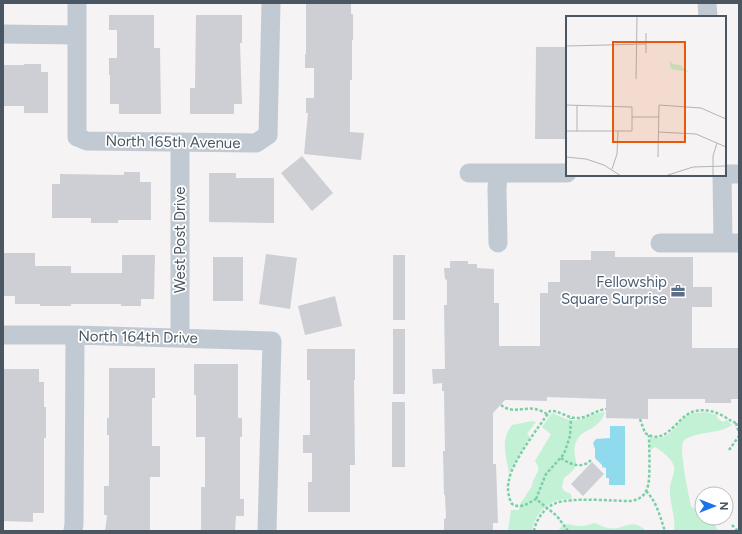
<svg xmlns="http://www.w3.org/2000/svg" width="742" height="534" font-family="Figtree,sans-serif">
  <rect width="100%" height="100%" fill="#f5f3f3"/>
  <!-- green -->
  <path fill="#c3f1d5" d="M605,412C600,430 582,429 577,440C568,458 587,463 564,478L562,487L564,491L571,494L572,499C552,497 535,511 532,531H508L511,510H519L520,504L532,486L533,481L538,471V466L535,461L551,434L542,427L551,414L553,413C583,428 577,416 605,412Z
    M706,412L717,415V418L723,422L727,420L732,425C719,433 710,431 696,435C692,436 685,438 683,442C679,450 689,496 691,506L702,516V518L713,521L717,529L720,531H674C676,515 669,503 670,488C670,480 677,472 673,464C670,457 661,451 655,447L650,450V437C671,443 675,422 690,414C695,412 701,413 706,412Z
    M532,421L536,422L527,434L530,437L509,473C506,456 500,440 512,425Z
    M594,523C599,524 604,528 609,528C625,531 631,516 646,531H558C566,519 571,527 581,526C585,526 590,524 594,523Z"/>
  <!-- water -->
  <path fill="#90daee" d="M610,426H625V485H609V478H606V468L602,467V465L595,458V449L593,443L596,439L610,438Z"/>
  <!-- building -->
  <path fill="#cdcfd5" d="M306,3H351V14H353V40H352V80H350V132L364,133L361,160L304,154L308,113H306V98H314V68H305V54H306Z
    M109,15H154V48H160L161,114H119V104H110V75H109V58H117V30H109Z
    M196,15H242V43H240L242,104H234V114H190V88H195Z
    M536,47H567V139H535Z
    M24,64H41V72H48V113H24V106H3V65H24Z
    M302,156L333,193L312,211L281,173Z
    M124,172H140V182H151V220H118V223H91V218H52V184H60V174L124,175Z
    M209,173H236V178H274V223L209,222Z
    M591,251H615V257H693V287H712V307H692V348H739V399H731V403H705V399H648V419L606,418V399L547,397V401L505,400L493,413V464H496L498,523H493V531H444V519L446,518L445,495H444L443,451H445L444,391H442V383L433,384L432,369H445L444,305H447V280L445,279L444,268H450V261H468V264H477V268L494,269V303H499V346H540V293H548V282H560V260H591Z
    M4,253H35V266H71V273H122V255H155L154,299H141V306H121V304H71V306H40V304H15V296H4Z
    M266,254L297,258L290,309L259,304Z
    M393,255H405V320H393Z
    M213,257H243V301H213Z
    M335,296L342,326L305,335L298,306Z
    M393,329H405V394H393Z
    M307,349H355V380H354L355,465H350V512H308V482H312V453H303V435H310V380H307Z
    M194,364H238V418H242V437H240V499H244V516H236L235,531H201V487H205V437H196V395H194Z
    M109,368H155V398H152V446H160V477H150V531H105L107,515H104V486H109V435H107V418H109Z
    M3,369H39V382H44V407H46V438H44V513H33V522L3,521Z
    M392,402H405V467H392Z
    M592,462L604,474L583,496L571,484Z"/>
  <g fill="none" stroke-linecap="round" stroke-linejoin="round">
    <!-- path -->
    <path stroke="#7ad0a6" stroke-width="2.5" stroke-dasharray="3 2" stroke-linecap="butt" d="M501,405C512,414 523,407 535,409C539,410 544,412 547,414
      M640,419L645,433C666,447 676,418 692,412C703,408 715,411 725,417C730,420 733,423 739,423
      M736,423L739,433
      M729,450L739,436
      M561,458C571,465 582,469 591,460
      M646,491C657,502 660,517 665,531
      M536,499L546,474L564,454L570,436L571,418
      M732,525L738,531
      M534,531C536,519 545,507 556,503C572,497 612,501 630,501C638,500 644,497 647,489C651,481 649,446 649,435
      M568,531L557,516L536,499C527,504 521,509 512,504C508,497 507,487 509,480C511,464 539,426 550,411C559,410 568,419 578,418C587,418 594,411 606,409"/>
    <!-- minor -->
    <path stroke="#c1cad2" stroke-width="19" d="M77,3V137L87,141L256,143L268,135L271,3
      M707,3L708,17
      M3,34L77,35
      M180,142V338
      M469,173H567
      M498,173L497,189L498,243
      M725,174H739
      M722,175L723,242
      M660,243H739
      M3,335H75L272,341L267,531
      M73,531L74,524L75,335"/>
  </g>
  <!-- icons -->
  <defs>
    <symbol id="office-bare" viewBox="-9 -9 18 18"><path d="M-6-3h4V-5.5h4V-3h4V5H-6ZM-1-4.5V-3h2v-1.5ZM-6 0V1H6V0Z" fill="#5c6f8a" stroke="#fff" stroke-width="2.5" paint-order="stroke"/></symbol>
  </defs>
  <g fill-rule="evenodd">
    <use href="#office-bare" x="668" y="281" width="20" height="20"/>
  </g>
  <g text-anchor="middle" stroke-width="3.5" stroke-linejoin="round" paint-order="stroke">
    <!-- street labels -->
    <g font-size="15" fill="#4a5661" stroke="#fff">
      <text transform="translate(173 142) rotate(1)" y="5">North 165th Avenue</text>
      <text transform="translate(180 240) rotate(-90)" y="5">West Post Drive</text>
      <text transform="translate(138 337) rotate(1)" y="5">North 164th Drive</text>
    </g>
    <!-- service labels -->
    <g font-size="15" fill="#4e5e75" stroke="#fff" text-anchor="end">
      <text x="667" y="287">Fellowship<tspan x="667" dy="17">Square Surprise</tspan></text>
    </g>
  </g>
  <!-- overview -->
  <g transform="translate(566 16)">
    <rect width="160" height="160" fill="#f5f3f3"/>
    <path d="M103,44L107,48L114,49L123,56L105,53Z" fill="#c3f1d5"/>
    <path fill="none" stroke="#b1b4b9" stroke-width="1" d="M0,30L80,28M80,37V17M70,63L71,0M0,89L66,91V115H0M11,89V115M66,101H93M92,116L130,118L160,131M0,141L20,143L38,149L55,160M92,141L93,89L135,92L160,103M46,153L51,138L52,115M99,160L127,151L160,150M147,160V140L151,127"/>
    <path fill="#e8590c" fill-opacity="0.15" stroke="#e8590c" stroke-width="2" d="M47,26H119V126H47Z"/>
    <rect width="160" height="160" fill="none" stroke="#4a5661" stroke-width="2"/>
  </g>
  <!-- border -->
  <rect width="742" height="534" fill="none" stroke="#4a5661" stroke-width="8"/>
  <!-- north arrow -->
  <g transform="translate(714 506) rotate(90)"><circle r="19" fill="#ffffff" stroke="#b7bbc0"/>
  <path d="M0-3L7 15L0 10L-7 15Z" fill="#1a73e8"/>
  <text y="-6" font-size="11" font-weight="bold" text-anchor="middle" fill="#4a5661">N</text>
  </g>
</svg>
